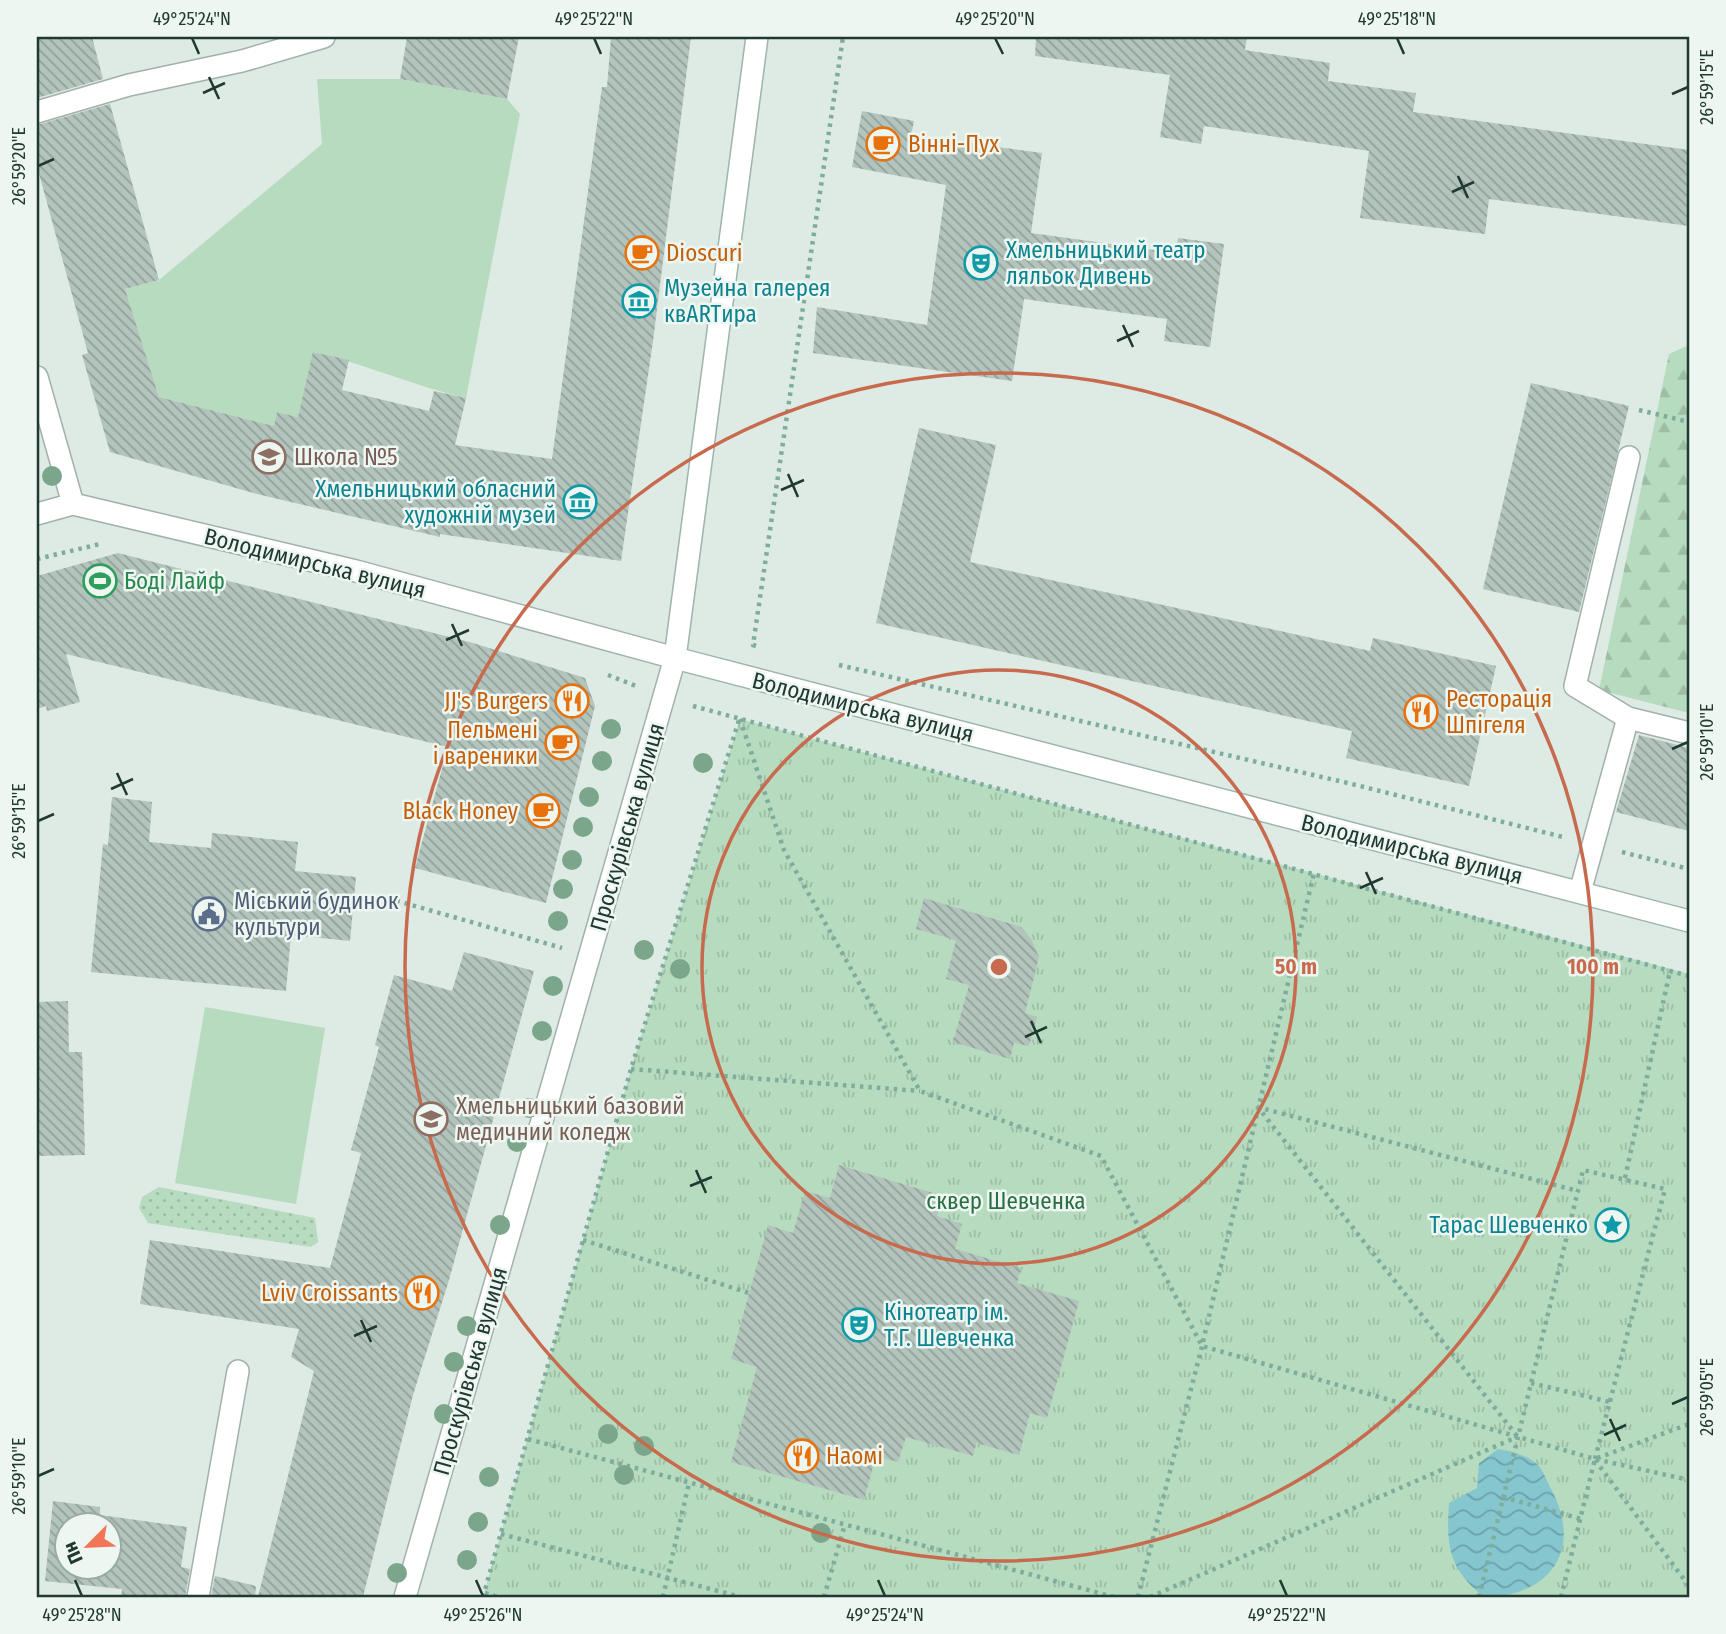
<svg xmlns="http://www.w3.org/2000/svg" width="1726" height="1634" font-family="'Fira Sans Condensed',sans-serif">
  <defs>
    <pattern id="grass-dots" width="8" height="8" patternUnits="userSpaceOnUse" patternTransform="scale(1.75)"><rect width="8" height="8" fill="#b7dbbf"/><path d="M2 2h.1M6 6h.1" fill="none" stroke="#9dbda5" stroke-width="1.8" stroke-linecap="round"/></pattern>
    <pattern id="forest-firs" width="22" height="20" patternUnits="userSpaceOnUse" patternTransform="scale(1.75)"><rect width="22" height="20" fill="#b7dbbf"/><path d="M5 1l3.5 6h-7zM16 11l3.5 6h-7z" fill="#9dbda5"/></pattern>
    <pattern id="park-tufts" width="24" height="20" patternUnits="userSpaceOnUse" patternTransform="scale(1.75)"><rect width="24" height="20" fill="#b7dbbf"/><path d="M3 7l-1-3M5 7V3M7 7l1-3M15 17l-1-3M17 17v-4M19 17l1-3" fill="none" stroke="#9dbda5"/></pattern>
    <pattern id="water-waves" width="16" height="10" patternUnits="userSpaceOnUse" patternTransform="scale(1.75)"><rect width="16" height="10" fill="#85c6cf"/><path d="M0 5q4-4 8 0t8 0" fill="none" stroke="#6ca2a9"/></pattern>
    <pattern id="building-back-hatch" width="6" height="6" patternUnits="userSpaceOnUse" patternTransform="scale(1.75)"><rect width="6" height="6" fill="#b3c4bd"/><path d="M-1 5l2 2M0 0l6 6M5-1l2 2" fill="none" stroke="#91a09a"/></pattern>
  </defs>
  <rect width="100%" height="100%" fill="#deeae4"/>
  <!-- grass -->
  <path fill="url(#grass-dots)" d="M159,1187L315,1218L318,1242L311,1247L148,1223L139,1208L142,1197Z"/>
  <!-- forest -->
  <path fill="url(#forest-firs)" d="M1689,345V713L1599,690L1669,354Z"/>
  <!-- park -->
  <path fill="url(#park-tufts)" d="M740,719L1689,974V1597H483L631,1069Z"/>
  <!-- pitch -->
  <path fill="#b7dbbf" d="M317,79H400L507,99L520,114L466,398C414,386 365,364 314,352L298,417L277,412L274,426L159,397L125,289L159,280L322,144Z
    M205,1007L325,1028L296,1204L175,1183Z"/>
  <!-- water -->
  <path fill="url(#water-waves)" d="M1498,1449C1511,1451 1527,1455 1538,1465C1543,1470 1547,1481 1551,1489C1584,1549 1550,1597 1484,1597C1449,1569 1446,1547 1449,1503L1477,1488L1479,1463Z"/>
  <!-- building -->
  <path fill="url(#building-back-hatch)" fill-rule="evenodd" d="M37,37H92L103,79L37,98Z
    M407,37H519L507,99L400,79Z
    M611,37H691L653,341L621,561L440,534V537L257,494L110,452L82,355L88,353L37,166V125L110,104L159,280L125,289L159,397L274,426L277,412L298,417L313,352L349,360L342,390L429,411L434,391L466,398L455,445L552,459L602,87H607Z
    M1036,37H1247L1245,50L1330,63L1328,81L1416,93L1413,112L1689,150V226L1489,199L1485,234L1360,218L1369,151L1204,126L1201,144L1160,137L1170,75L1035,56Z
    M862,111L914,121L911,135L1042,153L1031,233L1176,253L1178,238L1224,244L1210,347L1164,341L1167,319L1024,299L1012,381L813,353L817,307L927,325L946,185L852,167Z
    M1531,383L1629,406L1579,612L1483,589Z
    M919,428L996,445L970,562L1370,651L1373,638L1496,666L1469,786L1346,758L1352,731L876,623Z
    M118,553L473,643L585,678L595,706L546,903L415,868L448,747L66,654L80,702L47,711L46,706L37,709V576Z
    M1639,735L1689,748V831L1616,812Z
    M112,797L152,802L149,842L211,848L212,833L298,842L295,871L356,877L350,941L291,935L286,991L91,972L103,844L108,845Z
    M924,898L1021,927L1031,939L1039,957L1025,1013L1037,1017L1029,1046L1014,1043L1010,1059L953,1042L969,985L946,979L956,940L916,929Z
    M464,952L534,971L449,1280L413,1395L363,1597H258L314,1371L291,1357L299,1329L140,1304L150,1240L330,1268L361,1153L351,1150L379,1047L375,1045L394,975L452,991Z
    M68,1001L69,1052H82L85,1155L37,1156V1002Z
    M839,1165L943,1196L937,1216L962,1224L955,1249L1021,1268L1017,1283L1079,1301L1047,1418L1030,1413L1019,1455L976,1443L973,1456L906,1437L898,1462L876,1456L864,1500L731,1462L757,1367L731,1359L768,1225L793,1233L805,1191L830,1198Z
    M53,1501L100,1507V1515L187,1527L181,1567L190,1569L185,1597H121L122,1589L45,1581ZM66,1525H108V1567H66Z
    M215,1576L256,1586L255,1597H211Z"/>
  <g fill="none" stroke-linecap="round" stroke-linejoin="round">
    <defs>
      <path id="lane" d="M37,112L129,85L242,61L324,37
        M1628,718L1575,686L1629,457
        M1580,892L1628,718L1689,733
        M198,1597L238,1371"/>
      <path id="street" d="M37,377L73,504
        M37,514L73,504L356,571L675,658L405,1597"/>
      <path id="secondary" d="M757,37L675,658L1689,921"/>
    </defs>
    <!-- lane casing -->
    <use href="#lane" stroke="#a1b1ab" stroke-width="24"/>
    <!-- street casing -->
    <use href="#street" stroke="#a1b1ab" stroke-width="24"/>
    <!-- secondary casing -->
    <use href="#secondary" stroke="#9db5ac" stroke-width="24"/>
    <!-- path -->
    <path stroke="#7ead9d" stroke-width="4.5" stroke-dasharray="3.5 5" stroke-linecap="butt" d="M1639,410L1689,422
      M37,559L100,544
      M756,646L753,645L843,37
      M839,665L1352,784L1563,837
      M608,675L636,686
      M693,706L1689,976
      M740,719L784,850L920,1091L1101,1156L1202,1346L1595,1459L1689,1480
      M1622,852L1689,869
      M380,896L562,948
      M631,1069L920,1091
      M1257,1106L1517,1436
      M1257,1107L1578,1191
      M1625,1178L1670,971
      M583,1240L749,1293
      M1531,1383L1610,1402
      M528,1439L1114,1597
      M1595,1460L1689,1586
      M1503,1497L1581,1519
      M501,1534L741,1597
      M485,1593L498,1597
      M483,1597L631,1069L739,720
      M663,1597L689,1483
      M824,1597L845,1524
      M1138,1597L1202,1346L1314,873
      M1150,1597L1517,1437
      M1479,1597L1583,1170L1665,1189L1595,1459
      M1561,1597L1595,1459L1689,1424"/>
    <!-- lane -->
    <use href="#lane" stroke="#fff" stroke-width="21"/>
    <!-- street -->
    <use href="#street" stroke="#fff" stroke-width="21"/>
    <!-- secondary -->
    <use href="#secondary" stroke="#fff" stroke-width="21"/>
  </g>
  <!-- trees -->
  <g fill="#7ba68b">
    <circle cx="52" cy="476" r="10"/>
    <circle cx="611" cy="729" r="10"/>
    <circle cx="602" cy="761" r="10"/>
    <circle cx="703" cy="763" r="10"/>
    <circle cx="589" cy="797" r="10"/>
    <circle cx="583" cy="827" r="10"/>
    <circle cx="572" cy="860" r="10"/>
    <circle cx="563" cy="889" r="10"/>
    <circle cx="558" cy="921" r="10"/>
    <circle cx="644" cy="950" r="10"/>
    <circle cx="680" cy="969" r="10"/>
    <circle cx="553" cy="986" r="10"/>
    <circle cx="542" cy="1031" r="10"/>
    <circle cx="529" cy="1108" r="10"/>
    <circle cx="517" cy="1142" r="10"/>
    <circle cx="500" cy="1225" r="10"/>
    <circle cx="467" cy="1326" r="10"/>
    <circle cx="454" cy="1362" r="10"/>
    <circle cx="444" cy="1414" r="10"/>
    <circle cx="608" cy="1434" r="10"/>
    <circle cx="644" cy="1446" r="10"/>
    <circle cx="624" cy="1475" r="10"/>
    <circle cx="489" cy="1477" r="10"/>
    <circle cx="478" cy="1522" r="10"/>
    <circle cx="821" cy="1533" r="10"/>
    <circle cx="467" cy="1560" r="10"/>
    <circle cx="397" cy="1573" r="10"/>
  </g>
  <!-- ticks -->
  <path fill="none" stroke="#203931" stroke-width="2.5" d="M192,38L199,54M594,38L601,54M995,38L1003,54M1397,38L1404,54M209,77L219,99M203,93L225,83M1672,94L1688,87M38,166L54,159M1458,176L1468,198M1452,192L1474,182M1123,325L1133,347M1117,341L1139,331M788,474L798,497M781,490L804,480M452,624L462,646M446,640L469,630M1672,749L1688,742M117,773L127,795M111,789L133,779M38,821L54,814M1366,872L1376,894M1360,888L1383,878M1031,1021L1041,1043M1025,1037L1047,1027M696,1170L706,1193M690,1186L712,1177M361,1320L371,1342M354,1336L377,1326M1672,1404L1688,1397M1610,1419L1620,1441M1604,1435L1626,1425M38,1476L54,1469M75,1580L82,1596M476,1580L483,1596M878,1580L885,1596M1280,1580L1287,1596"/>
  <!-- distance rings -->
  <g fill="none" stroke="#c76a4e" stroke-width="3.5">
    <circle cx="999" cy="967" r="297"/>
    <circle cx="999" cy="967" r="594"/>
  </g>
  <!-- icons -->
  <defs>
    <symbol id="cafe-ring" viewBox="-11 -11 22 22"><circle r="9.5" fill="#eef6f2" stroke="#e8710a" stroke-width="1.5"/><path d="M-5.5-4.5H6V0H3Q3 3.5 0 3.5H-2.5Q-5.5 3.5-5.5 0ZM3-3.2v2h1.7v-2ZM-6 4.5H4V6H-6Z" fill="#e8710a"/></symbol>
    <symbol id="theatre-ring" viewBox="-11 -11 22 22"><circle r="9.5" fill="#eef6f2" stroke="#0f9aa8" stroke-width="1.5"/><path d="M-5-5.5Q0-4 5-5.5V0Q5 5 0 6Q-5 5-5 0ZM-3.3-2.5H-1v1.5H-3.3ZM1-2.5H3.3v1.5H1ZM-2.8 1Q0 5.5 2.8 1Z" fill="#0f9aa8"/></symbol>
    <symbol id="museum-ring" viewBox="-11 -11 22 22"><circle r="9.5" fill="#eef6f2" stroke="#0f9aa8" stroke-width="1.5"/><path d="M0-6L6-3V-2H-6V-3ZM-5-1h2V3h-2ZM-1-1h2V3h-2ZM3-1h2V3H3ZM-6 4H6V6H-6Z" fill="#0f9aa8"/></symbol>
    <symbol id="school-ring" viewBox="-11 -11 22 22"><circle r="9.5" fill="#eef6f2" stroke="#8d6e63" stroke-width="1.5"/><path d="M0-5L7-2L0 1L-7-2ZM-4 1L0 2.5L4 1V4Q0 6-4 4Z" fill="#8d6e63"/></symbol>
    <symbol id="stadium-ring" viewBox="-11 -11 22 22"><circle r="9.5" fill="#eef6f2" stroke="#2e9e5b" stroke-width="1.5"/><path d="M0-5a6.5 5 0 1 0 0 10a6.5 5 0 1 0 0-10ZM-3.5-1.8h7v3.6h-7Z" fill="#2e9e5b"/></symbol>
    <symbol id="restaurant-ring" viewBox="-11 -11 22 22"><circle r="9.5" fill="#eef6f2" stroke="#e8710a" stroke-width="1.5"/><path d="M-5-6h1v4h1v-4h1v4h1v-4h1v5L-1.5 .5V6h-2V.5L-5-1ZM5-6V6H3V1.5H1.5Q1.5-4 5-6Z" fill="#e8710a"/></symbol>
    <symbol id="civic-ring" viewBox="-11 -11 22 22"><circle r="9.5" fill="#eef6f2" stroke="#5c6f8a" stroke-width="1.5"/><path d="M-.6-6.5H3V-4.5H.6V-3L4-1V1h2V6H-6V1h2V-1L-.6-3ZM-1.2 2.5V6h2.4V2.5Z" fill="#5c6f8a"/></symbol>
    <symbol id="university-ring" viewBox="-11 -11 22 22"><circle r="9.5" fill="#eef6f2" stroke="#8d6e63" stroke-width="1.5"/><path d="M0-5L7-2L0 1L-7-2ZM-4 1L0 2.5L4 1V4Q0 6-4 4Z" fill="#8d6e63"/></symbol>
    <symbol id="sight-ring" viewBox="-11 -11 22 22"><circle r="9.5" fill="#eef6f2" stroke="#0f9aa8" stroke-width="1.5"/><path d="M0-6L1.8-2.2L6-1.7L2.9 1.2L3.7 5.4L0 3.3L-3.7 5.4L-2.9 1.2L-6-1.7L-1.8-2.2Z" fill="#0f9aa8"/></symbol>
  </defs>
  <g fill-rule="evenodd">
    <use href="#cafe-ring" x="864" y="125" width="38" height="38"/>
    <use href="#cafe-ring" x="623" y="234" width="38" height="38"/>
    <use href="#theatre-ring" x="962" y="244" width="38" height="38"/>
    <use href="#museum-ring" x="620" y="282" width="38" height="38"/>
    <use href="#school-ring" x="250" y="438" width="38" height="38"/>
    <use href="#museum-ring" x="561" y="483" width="38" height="38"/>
    <use href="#stadium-ring" x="81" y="562" width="38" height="38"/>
    <use href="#restaurant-ring" x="553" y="682" width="38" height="38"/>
    <use href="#restaurant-ring" x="1402" y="693" width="38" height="38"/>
    <use href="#cafe-ring" x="543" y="724" width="38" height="38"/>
    <use href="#cafe-ring" x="524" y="792" width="38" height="38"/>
    <use href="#civic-ring" x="190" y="895" width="38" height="38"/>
    <use href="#university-ring" x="412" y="1100" width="38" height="38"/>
    <use href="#sight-ring" x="1593" y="1206" width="38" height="38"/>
    <use href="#restaurant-ring" x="403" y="1274" width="38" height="38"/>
    <use href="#theatre-ring" x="840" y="1306" width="38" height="38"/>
    <use href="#restaurant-ring" x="783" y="1437" width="38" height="38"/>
  </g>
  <g text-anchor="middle" stroke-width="5" stroke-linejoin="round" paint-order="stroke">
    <!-- food labels -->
    <g font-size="23" fill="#c56008" stroke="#eef6f2" text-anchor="start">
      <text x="908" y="152">Вінні-Пух</text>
      <text x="666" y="261">Dioscuri</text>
      <text x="1446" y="707">Ресторація<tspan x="1446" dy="26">Шпігеля</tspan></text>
      <text x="548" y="709" text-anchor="end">JJ's Burgers</text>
      <text x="538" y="738" text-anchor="end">Пельмені<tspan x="538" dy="26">і вареники</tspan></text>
      <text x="518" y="819" text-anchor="end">Black Honey</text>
      <text x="398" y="1301" text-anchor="end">Lviv Croissants</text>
      <text x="826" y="1464">Наомі</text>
    </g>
    <!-- culture labels -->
    <g font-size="23" fill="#0d838f" stroke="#eef6f2" text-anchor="start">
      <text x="1006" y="258">Хмельницький театр<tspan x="1006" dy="26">ляльок Дивень</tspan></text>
      <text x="664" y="296">Музейна галерея<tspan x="664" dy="26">квARTира</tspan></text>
      <text x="556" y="497" text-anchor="end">Хмельницький обласний<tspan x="556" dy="26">художній музей</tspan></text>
      <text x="1588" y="1233" text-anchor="end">Тарас Шевченко</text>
      <text x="884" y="1320">Кінотеатр ім.<tspan x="884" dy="26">Т.Г. Шевченка</tspan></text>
    </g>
    <!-- education labels -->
    <g font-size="23" fill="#785e54" stroke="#eef6f2" text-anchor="start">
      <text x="294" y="465">Школа №5</text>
      <text x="456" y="1114">Хмельницький базовий<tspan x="456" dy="26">медичний коледж</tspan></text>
    </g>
    <!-- street labels -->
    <g font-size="23" fill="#203931" stroke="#eef6f2">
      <text transform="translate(315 563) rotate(14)" y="8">Володимирська вулиця</text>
      <text transform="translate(863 707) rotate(14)" y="8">Володимирська вулиця</text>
      <text transform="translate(627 827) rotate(-74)" y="8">Проскурівська вулиця</text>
      <text transform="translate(1412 849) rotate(14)" y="8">Володимирська вулиця</text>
      <text transform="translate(470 1371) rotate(-74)" y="8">Проскурівська вулиця</text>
    </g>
    <!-- leisure labels -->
    <g font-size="23" fill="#27864d" stroke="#eef6f2" text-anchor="start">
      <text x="124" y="589">Боді Лайф</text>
    </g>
    <!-- service labels -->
    <g font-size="23" fill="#4e5e75" stroke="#eef6f2" text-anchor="start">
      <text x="234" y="909">Міський будинок<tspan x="234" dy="26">культури</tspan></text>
    </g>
    <!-- park labels -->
    <g font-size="23" fill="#2a6f43" stroke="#eef6f2">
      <text x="1006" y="1209">сквер Шевченка</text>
    </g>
  </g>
  <circle cx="999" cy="967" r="10" fill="#c76a4e" stroke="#eef6f2" stroke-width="3.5"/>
  <g font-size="21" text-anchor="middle" font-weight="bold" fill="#c76a4e" stroke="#eef6f2" stroke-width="5" stroke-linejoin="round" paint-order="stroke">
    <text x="1296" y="974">50 m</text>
    <text x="1593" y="974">100 m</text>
  </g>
  <!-- border -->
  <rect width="1726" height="1634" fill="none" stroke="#eef6f2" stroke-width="77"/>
  <!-- north arrow -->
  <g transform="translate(88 1546) rotate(246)"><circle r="33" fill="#eef6f2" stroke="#9caaa5" stroke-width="2"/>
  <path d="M0-5L12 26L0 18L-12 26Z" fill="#f17655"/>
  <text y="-10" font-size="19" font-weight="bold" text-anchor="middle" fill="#203931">Пн</text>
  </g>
  <rect x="38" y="38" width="1650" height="1558" fill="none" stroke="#203931" stroke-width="2.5"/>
  <g font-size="18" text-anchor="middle" fill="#203931">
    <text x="192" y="25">49°25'24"N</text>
    <text x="594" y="25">49°25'22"N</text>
    <text x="995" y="25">49°25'20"N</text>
    <text x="1397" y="25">49°25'18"N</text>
    <text transform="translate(1707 87) rotate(-90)" y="6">26°59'15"E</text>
    <text transform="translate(19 166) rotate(-90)" y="6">26°59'20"E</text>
    <text transform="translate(1707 742) rotate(-90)" y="6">26°59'10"E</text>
    <text transform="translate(19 821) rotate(-90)" y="6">26°59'15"E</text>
    <text transform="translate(1707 1397) rotate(-90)" y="6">26°59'05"E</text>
    <text transform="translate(19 1476) rotate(-90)" y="6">26°59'10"E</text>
    <text x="82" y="1621">49°25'28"N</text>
    <text x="483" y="1621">49°25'26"N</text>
    <text x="885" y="1621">49°25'24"N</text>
    <text x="1287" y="1621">49°25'22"N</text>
  </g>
</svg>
